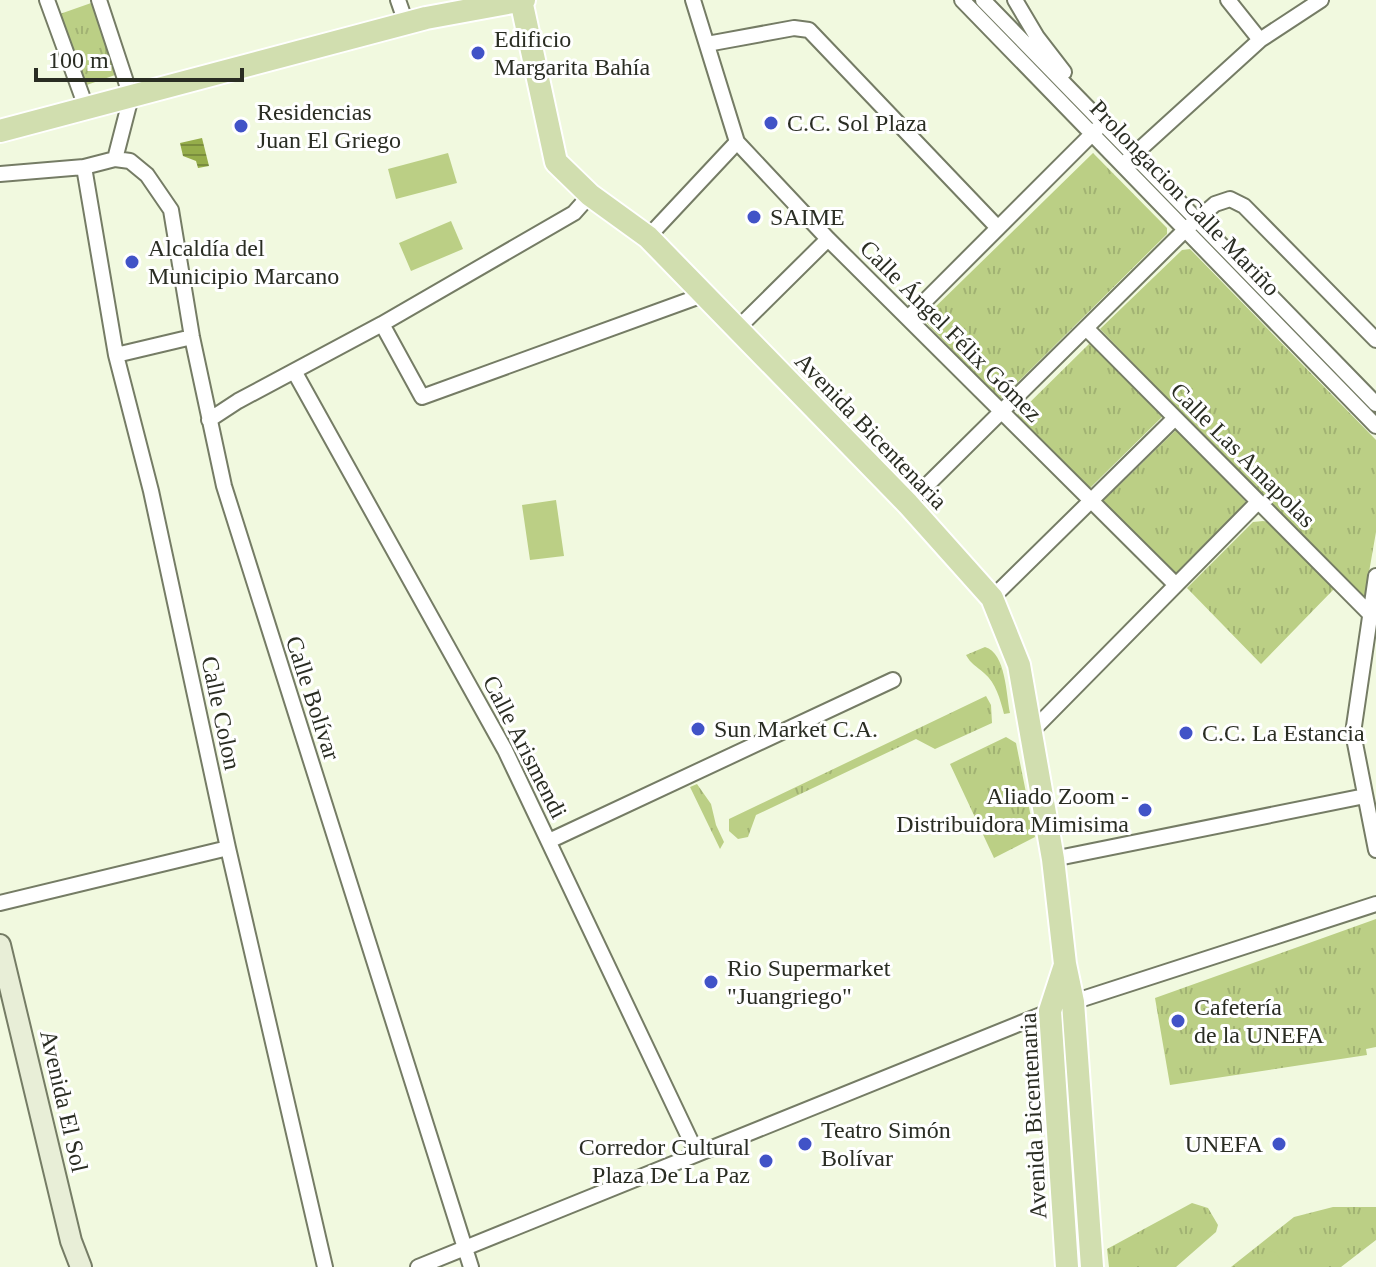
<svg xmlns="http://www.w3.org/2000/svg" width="1376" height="1267" font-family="'Times New Roman',serif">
  <defs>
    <pattern id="grass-tufts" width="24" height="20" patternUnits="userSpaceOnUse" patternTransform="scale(2)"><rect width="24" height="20" fill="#bbcf85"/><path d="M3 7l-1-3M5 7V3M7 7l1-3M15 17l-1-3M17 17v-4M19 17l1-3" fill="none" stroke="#a1b273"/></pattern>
    <pattern id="water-rules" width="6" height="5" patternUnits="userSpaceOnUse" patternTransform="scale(2)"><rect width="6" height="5" fill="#95ad4a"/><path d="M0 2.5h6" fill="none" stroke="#7a8d3d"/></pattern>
  </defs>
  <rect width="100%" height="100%" fill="#f1f9df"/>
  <!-- grass -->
  <path fill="url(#grass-tufts)" d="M94,2L118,74L81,87L57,15Z
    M1093,153L1167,228V234L1000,400L929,326L925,321L927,315Z
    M1201,231L1376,411V416L1198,233Z
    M1190,249L1376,440V532L1364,601L1100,329L1182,250Z
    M1090,343L1162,417L1089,489L1017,415Z
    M1176,430L1248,504L1174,576L1102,502Z
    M1263,521L1269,522L1334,589L1261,664L1187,588L1253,522Z
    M985,647C1006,653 1006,694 1010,713L1004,714C1000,699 996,683 984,673C976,666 971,664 966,655Z
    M986,696L991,705L992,723L935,749L916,739L756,815L748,837L738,839L729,831V819Z
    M1006,737L1016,743L1035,837L994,858L950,764Z
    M697,784L711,804L716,825L724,842L720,849L690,787Z
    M1376,919V1047L1366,1049L1367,1055L1170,1085L1155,998Z
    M1192,1203L1208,1208L1218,1225L1216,1232L1176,1267H1109L1107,1249Z
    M1333,1207H1376V1240L1341,1267H1231L1294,1217Z"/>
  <!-- pitch -->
  <path fill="#bbcf85" d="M448,153L457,183L396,199L388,169Z
    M451,221L463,249L411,271L399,243Z
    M556,500L564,556L530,560L522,505Z
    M1273,1250L1287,1267H1251Z"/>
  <!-- water -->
  <path fill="url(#water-rules)" d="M202,138L209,166L198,168L196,161L183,156L180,143Z"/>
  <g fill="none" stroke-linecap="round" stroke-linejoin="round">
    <defs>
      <path id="street" d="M47,0L82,96
        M99,0L131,97L115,159
        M398,0L406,23
        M693,0L737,142L828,239L1176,585
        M962,0L1376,426
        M983,0L1376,404
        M1015,0L1037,37L1064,72
        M1228,0L1260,40
        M707,44L794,28L809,30L998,228
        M1128,160L1260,40L1321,0
        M84,167L116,355L151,491L228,848L325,1267
        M0,174L84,167L115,159L130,161L147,175L171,210L192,337L224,486L471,1267
        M648,237L737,142
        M908,318L1097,129
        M382,324L422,397L703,295
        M1086,328L1369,613
        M736,330L828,239
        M116,355L192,337
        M294,371L505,750L697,1154
        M209,420L238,401L382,324L574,213L590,195
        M908,504L1185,230L1215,204L1230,199L1244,206L1376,340
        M1376,576L1353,733L1376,850
        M992,598L1175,418
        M1031,732L1258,502
        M549,841L893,680
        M1053,859L1365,796
        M0,903L228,848
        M418,1267L1073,1002L1376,904"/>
      <path id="secondary" d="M0,945L71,1241L81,1267"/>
      <path id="primary" d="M521,0L556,162L590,195L648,237L908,504L992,598L1019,665L1053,859L1065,964L1073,1002L1092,1267
        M0,131L426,18L524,0
        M1065,965L1050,1011L1067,1267"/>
    </defs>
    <!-- street casing -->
    <use href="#street" stroke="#757c65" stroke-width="18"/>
    <!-- secondary casing -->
    <use href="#secondary" stroke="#757c65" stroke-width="24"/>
    <!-- primary casing -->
    <use href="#primary" stroke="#fff" stroke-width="26"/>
    <!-- street -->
    <use href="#street" stroke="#fff" stroke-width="14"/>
    <!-- secondary -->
    <use href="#secondary" stroke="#e8eed7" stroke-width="20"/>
    <!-- primary -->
    <use href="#primary" stroke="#d1deaf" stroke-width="22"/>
  </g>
  <!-- markers -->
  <g fill="#4153c7" stroke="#fff" stroke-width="3">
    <circle cx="478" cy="53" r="8"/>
    <circle cx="771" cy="123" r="8"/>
    <circle cx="241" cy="126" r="8"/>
    <circle cx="754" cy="217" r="8"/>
    <circle cx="132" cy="262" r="8"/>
    <circle cx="698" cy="729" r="8"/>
    <circle cx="1186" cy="733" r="8"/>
    <circle cx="1145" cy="810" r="8"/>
    <circle cx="711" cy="982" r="8"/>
    <circle cx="1178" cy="1021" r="8"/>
    <circle cx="805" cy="1144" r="8"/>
    <circle cx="1279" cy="1144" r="8"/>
    <circle cx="766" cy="1161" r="8"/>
  </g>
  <g text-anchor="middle" stroke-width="6" stroke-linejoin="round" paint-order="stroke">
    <!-- poi labels -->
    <g font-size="24" fill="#2a2d23" stroke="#fff" text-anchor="start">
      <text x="494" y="47">Edificio<tspan x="494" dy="28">Margarita Bahía</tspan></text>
      <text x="257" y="120">Residencias<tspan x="257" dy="28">Juan El Griego</tspan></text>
      <text x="787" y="131">C.C. Sol Plaza</text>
      <text x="770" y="225">SAIME</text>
      <text x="148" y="256">Alcaldía del<tspan x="148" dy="28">Municipio Marcano</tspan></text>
      <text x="714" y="737">Sun Market C.A.</text>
      <text x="1202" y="741">C.C. La Estancia</text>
      <text x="1129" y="804" text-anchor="end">Aliado Zoom -<tspan x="1129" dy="28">Distribuidora Mimisima</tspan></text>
      <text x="727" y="976">Rio Supermarket<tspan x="727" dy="28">"Juangriego"</tspan></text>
      <text x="1194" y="1015">Cafetería<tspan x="1194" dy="28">de la UNEFA</tspan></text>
      <text x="821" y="1138">Teatro Simón<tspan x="821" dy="28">Bolívar</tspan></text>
      <text x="1263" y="1152" text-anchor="end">UNEFA</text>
      <text x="750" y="1155" text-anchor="end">Corredor Cultural<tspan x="750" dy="28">Plaza De La Paz</tspan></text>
    </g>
    <!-- street labels -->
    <g font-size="24" fill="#2a2d23" stroke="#fff">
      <text transform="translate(1185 198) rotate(46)" y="8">Prolongacion Calle Mariño</text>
      <text transform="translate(951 331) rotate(45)" y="8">Calle Ángel Félix Gómez</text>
      <text transform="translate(871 431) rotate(46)" y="8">Avenida Bicentenaria</text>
      <text transform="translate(1243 455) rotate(45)" y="8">Calle Las Amapolas</text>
      <text transform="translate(313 698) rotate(72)" y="8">Calle Bolívar</text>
      <text transform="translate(221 713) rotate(78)" y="8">Calle Colon</text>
      <text transform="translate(525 747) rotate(63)" y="8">Calle Arismendi</text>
      <text transform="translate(64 1101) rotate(77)" y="8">Avenida El Sol</text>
      <text transform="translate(1033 1116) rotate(-93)" y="8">Avenida Bicentenaria</text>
    </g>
  </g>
  <!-- scale -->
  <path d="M36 68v12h206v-12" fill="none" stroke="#2a2d23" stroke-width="4"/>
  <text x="48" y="68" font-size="24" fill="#2a2d23" stroke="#ffffff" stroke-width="6" paint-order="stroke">100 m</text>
</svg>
